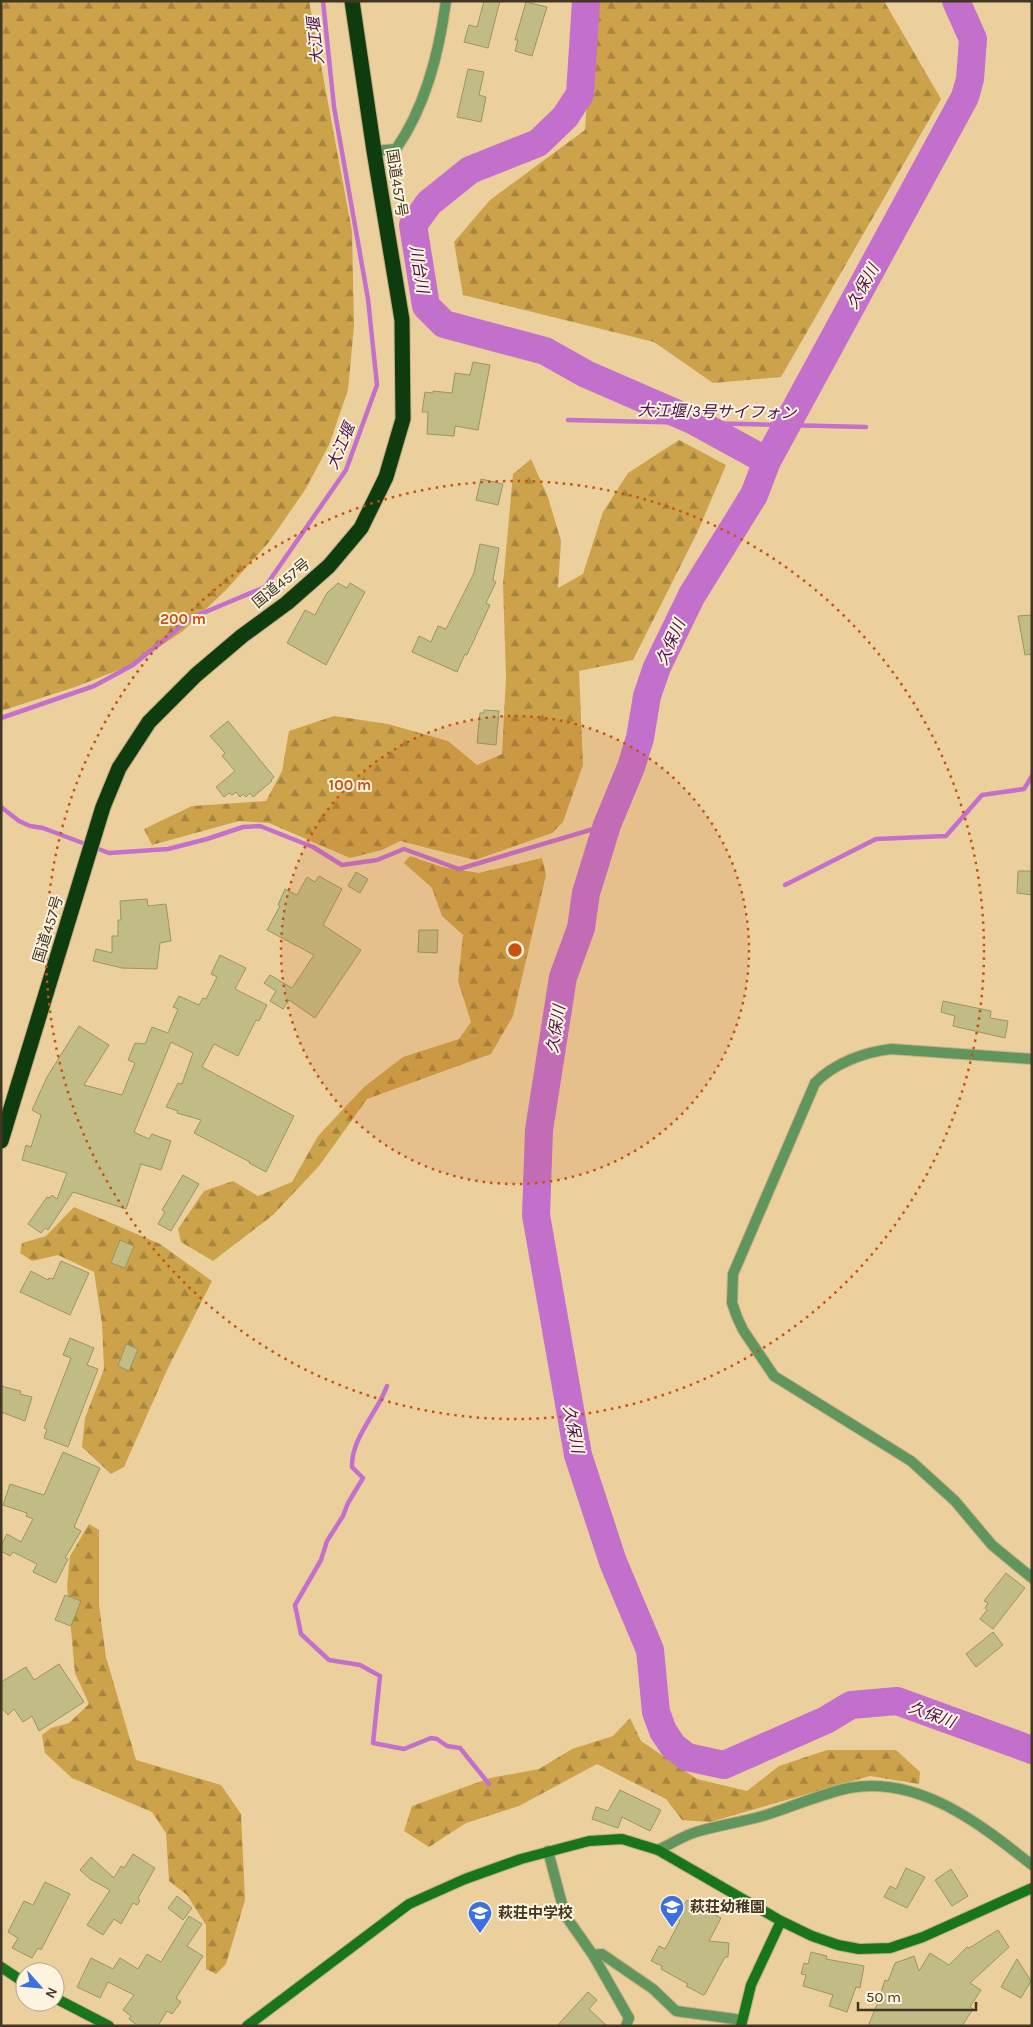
<svg xmlns="http://www.w3.org/2000/svg" width="1033" height="2027" font-family="Karla,'Noto Sans JP',sans-serif">
  <defs>
    <pattern id="forest-firs" width="22" height="20" patternUnits="userSpaceOnUse" patternTransform="scale(1.25)"><rect width="22" height="20" fill="#cca24b"/><path d="M5 1l3.5 6h-7zM16 11l3.5 6h-7z" fill="#a7853e"/></pattern>
  </defs>
  <rect width="100%" height="100%" fill="#ebd09e"/>
  <!-- forest -->
  <path fill="url(#forest-firs)" d="M1,1H309L352,231L354,326L348,390L329,445L305,490L269,542L226,590L183,631L132,665L75,687L1,711Z
    M584,1H884L941,99L781,377L713,383L654,342L463,295L454,242L490,200L585,130L591,48Z
    M679,440L726,465L697,533L633,660L579,671L583,765L563,822L552,833L475,860L400,841L382,850L350,858L269,823L239,821L152,845L144,829L192,806L266,801L282,771L289,731L334,716L388,724L448,741L477,765L502,754L506,677L503,584L513,474L531,459L548,497L561,541L558,588L583,574L603,512L628,473Z
    M410,856L442,867L479,873L542,858L546,875L513,1016L491,1054L367,1099L319,1166L273,1215L213,1261L181,1242L178,1229L204,1191L233,1181L258,1196L292,1182L318,1136L364,1087L403,1057L459,1039L471,1022L458,981L463,935L442,916L432,888L404,863Z
    M74,1207L160,1244L212,1281L167,1370L124,1467L111,1474L82,1447L85,1418L104,1369L102,1324L94,1272L58,1255L32,1261L20,1253L22,1243L46,1236Z
    M89,1524L99,1530V1605L106,1657L136,1760L221,1785L241,1814L245,1900L226,1964L216,1974L206,1969V1925L187,1895L169,1881L166,1833L152,1812L72,1778L45,1753L42,1735L51,1728L69,1723L89,1704L75,1673L67,1586L70,1556Z
    M630,1718L641,1741L697,1779L747,1791L779,1766L827,1750H896L920,1772L919,1784L870,1776L710,1822L682,1820L666,1799L597,1764L519,1806L466,1823L429,1847L404,1831L412,1806L490,1778L539,1769L572,1749L613,1736Z"/>
  <g fill="none" stroke-linecap="round" stroke-linejoin="round">
    <!-- stream -->
    <path stroke="#c370cd" stroke-width="4.5" d="M568,420L866,427
      M1,718L94,686L133,665L191,618L265,587L346,470L377,385L368,299L334,107L323,1
      M1,807L19,821L30,826L43,828L109,853L168,849L207,839L243,827L260,826L313,847L342,865L377,860L404,849L459,869L607,825
      M785,885L876,839L946,836L982,795L1024,789L1032,776
      M387,1386C378,1412 351,1438 352,1467L363,1478L348,1503L343,1516L327,1541L321,1560L295,1605L301,1634L329,1660L360,1665L380,1676L373,1743L404,1749L431,1738L437,1739L447,1746L460,1748L489,1784"/>
    <!-- river -->
    <path stroke="#c370cd" stroke-width="28" d="M586,1L580,94L565,117L538,143L470,170L429,203L413,225L426,306L444,324L545,351L586,374L694,421L767,461
      M956,1L973,39L970,79L965,97L767,461L754,495L692,595L657,667L647,696L640,738L631,767L607,825L586,893L581,928L563,977L539,1130L536,1215L578,1455L613,1562L650,1650L656,1712L663,1731L673,1746L687,1757L724,1765L826,1720L851,1705L897,1701L1032,1750"/>
  </g>
  <!-- building -->
  <path fill="#c1bc86" stroke="#9a9561" d="M484,1H500L488,48L464,42L469,25L477,27Z
    M526,2L547,7L532,56L515,51L518,40H515Z
    M468,69L484,72L479,95L486,97L481,122L457,117Z
    M473,362L490,365L478,430L455,426L454,436L427,434L428,412H422L425,392L433,393V391L452,393L455,373L470,375Z
    M481,479L503,484L498,505L476,500Z
    M480,544L499,548L493,580L496,582L486,603L490,605L467,655L465,654L457,672L412,652L419,636L431,642L438,626L446,629L474,573Z
    M338,583L347,588L350,583L365,592L326,665L287,643L305,610L315,615L327,593Z
    M1032,615V654L1025,655L1018,616Z
    M484,710L499,711L496,745L477,743L480,713H484Z
    M228,721L274,777L271,780L272,781L253,797L250,793L246,797L243,794L240,797L236,792L232,795L229,793L224,797L216,787L235,771L222,756L225,753L210,736Z
    M1018,871H1032V895L1017,893Z
    M356,872L368,879L360,893L348,886Z
    M319,876L342,889L323,925L361,950L315,1018L289,1000L283,1009L270,1001L276,991L264,983L270,975L292,988L314,955L267,930L280,906L278,905L285,889L297,895L307,877L315,882Z
    M147,899L148,906L166,904L171,941L160,943L157,969L122,968L93,961L96,949L112,953V936H118V920H121L120,901Z
    M419,930H438L437,953L418,952Z
    M220,955L246,968L235,989L267,1005L259,1021L256,1020L238,1056L214,1044L202,1067L294,1116L266,1172L249,1163L250,1162L194,1133L201,1120L177,1113L178,1111L166,1107L178,1083L182,1084L193,1053L171,1042L134,1132L149,1139L152,1134L171,1141L161,1170L141,1164L126,1209L73,1192L48,1230L45,1228L41,1233L28,1224L47,1197L50,1198L52,1195L57,1199L67,1173L22,1160L26,1145L31,1147L41,1115L32,1110L47,1077L79,1026L109,1045L84,1085L122,1095L135,1063L128,1060L135,1043L145,1044L152,1027L168,1033L178,1009L173,1007L179,996L199,1005L203,998L206,999L217,977L211,974Z
    M943,1001L991,1011L990,1018L1008,1021L1005,1038L953,1026L955,1016L941,1012Z
    M183,1175L199,1184L171,1231L158,1224L165,1212L162,1210Z
    M120,1240L134,1246L125,1268L111,1263Z
    M61,1261L89,1273L70,1315L20,1292L31,1271L48,1280L49,1278L53,1279Z
    M70,1338L94,1348L87,1365L98,1369L68,1447L44,1438L47,1429L44,1428L71,1358L63,1355Z
    M126,1344L138,1349L129,1371L118,1366Z
    M1,1386L21,1391L20,1394L32,1397L25,1421L1,1412Z
    M63,1452L100,1468L74,1527L81,1531L65,1558L68,1559L56,1583L33,1572L37,1564L13,1552L10,1556L1,1551V1545L7,1534L21,1542L33,1519L26,1516L27,1513L3,1505L10,1484L44,1495Z
    M1006,1573L1025,1588L993,1629L980,1619L987,1610L985,1608L988,1603L984,1601Z
    M65,1595L81,1601L71,1626L55,1620Z
    M993,1632L1003,1645L976,1667L966,1654Z
    M59,1664L84,1702L39,1731L32,1716L23,1722L14,1709L8,1715L1,1707V1682L26,1667L34,1680Z
    M620,1790L661,1810L650,1831L622,1817L618,1828L592,1819L596,1807L608,1811Z
    M133,1854L155,1868L138,1898L140,1901L137,1905L133,1903L121,1924L114,1919L103,1935L87,1925L110,1890L90,1879L80,1870L91,1857L114,1878L121,1866L124,1868Z
    M906,1868L925,1877L907,1908L884,1897L890,1886L896,1889Z
    M951,1869L968,1896L952,1906L935,1880Z
    M45,1882L70,1894L41,1950L38,1948L32,1958L12,1948L18,1938L8,1932L24,1901L33,1905Z
    M177,1896L192,1908L183,1920L168,1908Z
    M687,1900L721,1918L709,1941L729,1943L728,1957H725L705,1994L703,1995L686,1986L688,1984L661,1969L662,1966L651,1961L659,1946L665,1949L680,1921L676,1919Z
    M189,1916L202,1924L187,1946L203,1956L176,1998L181,2002L172,2014L167,2011L158,2026H138L129,2019L131,2016L123,2010L134,1995L108,1982L100,1998L77,1987L91,1958L113,1969L120,1958L138,1969L147,1954L161,1962Z
    M998,1930L1009,1947L970,1983L981,1990L970,2007L973,2009L962,2026H868L882,1993L881,1992L885,1980L888,1981L895,1963L914,1956L919,1971L930,1953L949,1965L967,1947L969,1948Z
    M811,1952L827,1956L826,1959L864,1966L860,1988L856,1987L847,2012L829,2006L833,1995L803,1986L806,1975L801,1974L804,1963L808,1964Z
    M1017,1959L1031,1981L1021,1998L1001,1987Z
    M588,1992L597,2000L589,2009L607,2026H557Z"/>
  <g fill="none" stroke-linecap="round" stroke-linejoin="round">
    <defs>
      <path id="street" d="M374,151L396,149C426,106 439,53 446,1
        M1032,1059L891,1049C865,1052 834,1063 815,1083L733,1274L732,1303L737,1317L743,1330L774,1376L911,1461L955,1501L992,1545L1032,1578
        M658,1850C671,1844 683,1836 696,1832C719,1825 743,1822 766,1815C791,1807 824,1793 849,1788C919,1775 980,1824 1032,1865
        M548,1851L565,1915L593,1955L629,2018L626,2026
        M593,1955L602,1954L653,1989L676,2011L742,2020"/>
      <path id="secondary" d="M1,1967L25,1983
        M55,1998L109,2026
        M247,2026L409,1904L465,1879L521,1859L589,1841L622,1839L658,1850L781,1921L812,1936L838,1945L859,1949L890,1948L923,1937L1032,1888
        M741,2026L751,1985L781,1921"/>
      <path id="highway" d="M1,1141L103,807L119,768L149,722L196,675L242,636L287,603L329,566L361,528L386,477L403,419L402,320L374,151L352,1"/>
    </defs>
    <!-- street casing -->
    <use href="#street" stroke="#c6ae83" stroke-width="12"/>
    <!-- secondary casing -->
    <use href="#secondary" stroke="#c6ae83" stroke-width="12"/>
    <!-- highway casing -->
    <use href="#highway" stroke="#c6ae83" stroke-width="17"/>
    <!-- street -->
    <use href="#street" stroke="#61955e" stroke-width="10"/>
    <!-- secondary -->
    <use href="#secondary" stroke="#19751b" stroke-width="10"/>
    <!-- highway -->
    <use href="#highway" stroke="#0f3c0f" stroke-width="15"/>
  </g>
  <!-- distance rings -->
  <circle cx="515" cy="950" r="234" fill="#c75211" fill-opacity=".12"/>
  <g fill="none" stroke="#c75211" stroke-width="2.5" stroke-dasharray="2.5 5">
    <circle cx="515" cy="950" r="234"/>
    <circle cx="515" cy="950" r="469"/>
  </g>
  <!-- icons -->
  <defs>
    <symbol id="school-pin" viewBox="-11 -11 22 30"><path d="M0 17L-7.5 6A9.5 9.5 0 1 1 7.5 6Z" fill="#3c70e0" stroke="#fef3df"/><path d="M0-5L7-2L0 1L-7-2ZM-4 1L0 2.5L4 1V4Q0 6-4 4Z" fill="#fff"/></symbol>
  </defs>
  <g fill-rule="evenodd">
    <use href="#school-pin" x="658" y="1893" width="28" height="38"/>
    <use href="#school-pin" x="466" y="1899" width="28" height="38"/>
  </g>
  <g text-anchor="middle" stroke-width="4" stroke-linejoin="round" paint-order="stroke">
    <!-- street labels -->
    <g font-size="15" fill="#423723" stroke="#fef3df">
      <text transform="translate(397 183) rotate(81)" y="5">国道457号</text>
      <text transform="translate(281 583) rotate(-39)" y="5">国道457号</text>
      <text transform="translate(48 929) rotate(-73)" y="5">国道457号</text>
    </g>
    <!-- poi labels -->
    <g font-size="15" font-weight="bold" fill="#423723" stroke="#fef3df" text-anchor="start">
      <text x="690" y="1912">萩荘幼稚園</text>
      <text x="498" y="1918">萩荘中学校</text>
    </g>
    <!-- water labels -->
    <g font-size="16" font-style="italic" fill="#47124e" stroke="#fef3df">
      <text transform="translate(315 41) rotate(-96)" y="6">大江堰</text>
      <text transform="translate(420 269) rotate(81)" y="6">川台川</text>
      <text transform="translate(862 286) rotate(-61)" y="6">久保川</text>
      <text transform="translate(717 411) rotate(1)" y="6">大江堰/3号サイフォン</text>
      <text transform="translate(340 446) rotate(-67)" y="6">大江堰</text>
      <text transform="translate(670 642) rotate(-66)" y="6">久保川</text>
      <text transform="translate(555 1029) rotate(-81)" y="6">久保川</text>
      <text transform="translate(574 1429) rotate(79)" y="6">久保川</text>
      <text transform="translate(932 1714) rotate(20)" y="6">久保川</text>
    </g>
  </g>
  <circle cx="515" cy="950" r="8" fill="#c75211" stroke="#fef3df" stroke-width="2.5"/>
  <g font-size="15" text-anchor="middle" font-weight="bold" fill="#c75211" stroke="#fef3df" stroke-width="4" stroke-linejoin="round" paint-order="stroke">
    <text x="183" y="624">200 m</text>
    <text x="350" y="790">100 m</text>
  </g>
  <!-- border -->
  <rect width="1033" height="2027" fill="none" stroke="#423723" stroke-width="5"/>
  <!-- north arrow -->
  <g transform="translate(40 1987) rotate(117)"><circle r="24" fill="#fef3df" stroke="#b3a894"/>
  <path d="M0-4L9 19L0 12L-9 19Z" fill="#3c70e0"/>
  <text y="-8" font-size="14" font-weight="bold" text-anchor="middle" fill="#423723">N</text>
  </g>
  <!-- scale -->
  <path d="M858 2002v8h118v-8" fill="none" stroke="#423723" stroke-width="2.5"/>
  <text x="866" y="2002" font-size="15" fill="#423723" stroke="#fef3df" stroke-width="4" paint-order="stroke">50 m</text>
</svg>
